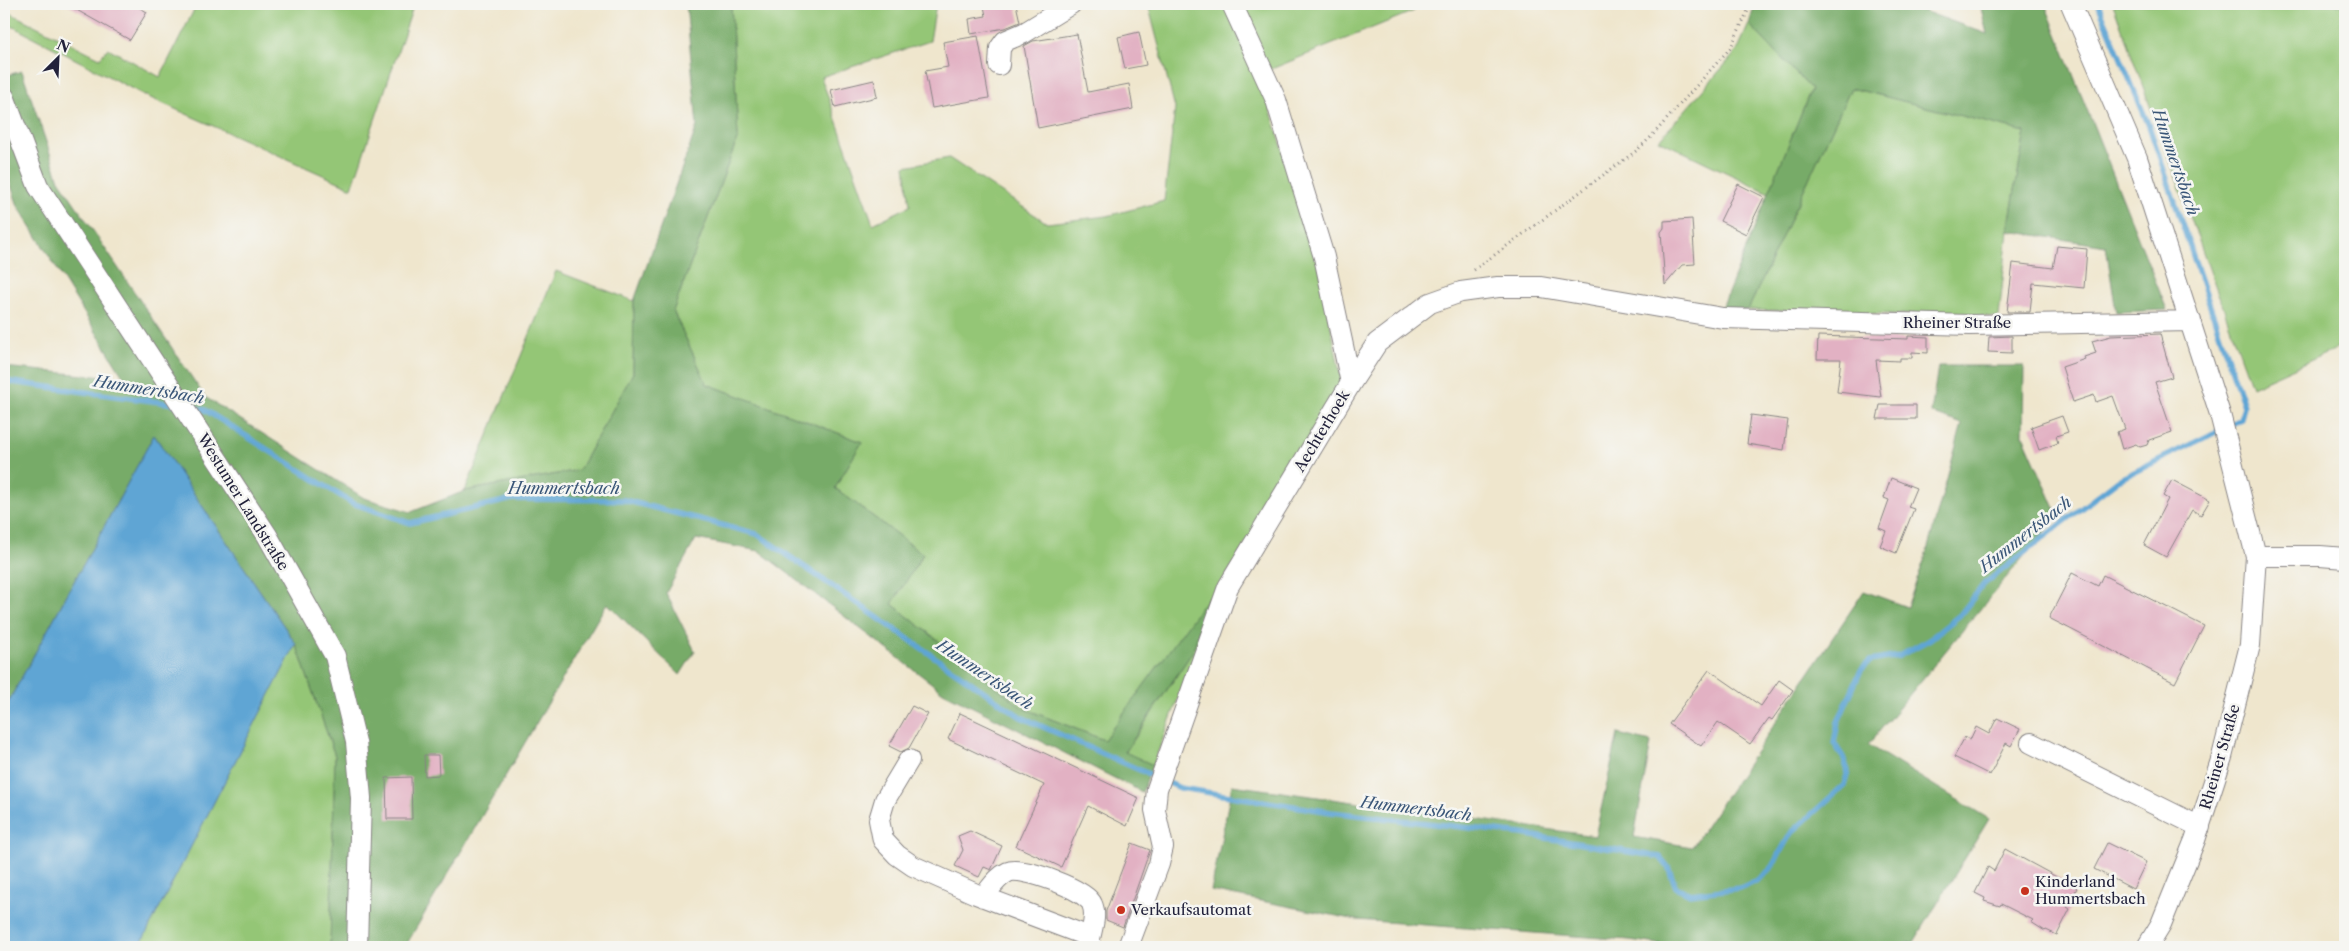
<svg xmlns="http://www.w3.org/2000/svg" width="2349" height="951" font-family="'Libre Caslon Text',serif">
  <rect width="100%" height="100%" fill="#f6f6f2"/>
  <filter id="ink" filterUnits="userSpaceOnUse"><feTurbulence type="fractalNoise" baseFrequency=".02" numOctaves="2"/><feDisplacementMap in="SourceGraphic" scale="10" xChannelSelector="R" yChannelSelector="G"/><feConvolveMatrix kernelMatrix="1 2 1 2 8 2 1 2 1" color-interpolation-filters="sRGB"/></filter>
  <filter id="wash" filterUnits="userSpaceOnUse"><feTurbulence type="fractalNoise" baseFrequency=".0096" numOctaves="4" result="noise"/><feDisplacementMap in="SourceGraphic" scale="20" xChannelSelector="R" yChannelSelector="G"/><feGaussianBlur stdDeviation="1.12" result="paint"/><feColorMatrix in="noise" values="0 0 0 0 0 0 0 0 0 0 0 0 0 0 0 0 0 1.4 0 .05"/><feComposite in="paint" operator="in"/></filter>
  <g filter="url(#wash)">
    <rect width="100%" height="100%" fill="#efe6cd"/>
    <!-- green -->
    <path fill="#94c676" stroke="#5b7458" d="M197,4H414L352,188L146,96L4,22V10L100,58L108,48L160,77Z
      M731,4H936L930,41L821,77L873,224L910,206L905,166L949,158L1047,223L1107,216L1164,201L1175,108L1148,4H1224L1269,105L1319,265L1342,384L1223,581L1153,765L1125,753L1193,651L1208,598L1104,740L1023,708L892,604L923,554L835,488L862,442L707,384L673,311L738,137Z
      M1240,4H1411L1414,11L1269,70Z
      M2113,4H2345V345L2252,387Z
      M1749,24L1811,89L1769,193L1659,140L1737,51Z
      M1851,88L2025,132L2008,231L1999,317L1748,310Z
      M556,271L634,301L633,373L579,470L465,491Z
      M296,644L335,756L330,947H139Z"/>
    <!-- forest -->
    <path fill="#77ab67" stroke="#4c6651" d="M686,4H731L738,137L673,311L707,384L862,442L835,488L923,554L892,604L1023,708L1104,740L1209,596L1193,651L1125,752L1153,765L1142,792L943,692L759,551L696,539L666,593L695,651L680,675L607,603L405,947H330L335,756L296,644L154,435L4,710V367L125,379L18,206L4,165V76L22,71L59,180L205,397L364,498L411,512L465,491L579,470L633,373L634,301L697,126Z
      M1755,4H1904L1987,34L1980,4H2045L2167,310L2116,312L2106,246L2008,231L2025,132L1851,88L1748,310H1721L1811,89L1749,24Z
      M1938,366H2024L2023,435L2058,515L1868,745L1989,819L1914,942L1880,947H1680L1629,940L1357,920L1211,891L1232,785L1595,836L1618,734L1651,742L1634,837L1692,847L1864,591L1907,607L1925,558L1962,424L1931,413Z"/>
    <!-- water -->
    <path fill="#5ea5d4" stroke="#406488" d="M154,435L296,644L139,947H4V710Z"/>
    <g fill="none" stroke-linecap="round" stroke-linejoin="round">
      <!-- stream -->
      <path stroke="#5ea5d4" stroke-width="5.5" d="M2098,4L2149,126L2244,406L2241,419L2228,426
        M4,381L175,404
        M189,407L205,410L352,503L410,523L513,499L624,500L757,534L1021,717L1180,788L1331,812L1522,834L1660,857L1668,867L1676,887L1690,894L1740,888L1756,881L1770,870L1791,833L1844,785L1848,771L1843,757L1834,743L1838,722L1861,670L1870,661L1899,656L1930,639L1960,615L1984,584L2118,480L2220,430"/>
    </g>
    <g id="blocks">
      <!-- building -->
      <path fill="#e2b1c3" d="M66,4H133L147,12L130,40Z
        M998,4H1016L1020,22L1005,28L971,34L969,19L986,16L984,6Z
        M1139,32L1146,65L1125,69L1118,37Z
        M1077,34L1088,92L1129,84L1133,109L1038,128L1024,46L1033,41Z
        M978,36L989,98L932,108L925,71L948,67L943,42Z
        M874,80L877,97L835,107L831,90Z
        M1738,184L1764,197L1746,234L1720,221Z
        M1692,219L1695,264L1682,265L1665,285L1661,232L1664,228V221Z
        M2057,246L2087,249L2084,288L2033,283L2030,312H2007L2013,263L2053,268Z
        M2160,334L2172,377L2155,382L2172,432L2149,440L2147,445L2140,447L2136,444L2122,449L2117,432L2125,429L2113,396L2096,402L2094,395L2073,402L2062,367L2085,359L2084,357L2096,353L2092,341L2111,336Z
        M1818,336L1908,339V336L1928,337V353L1912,352V358H1900V361L1876,360L1881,397L1837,392L1841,359H1817Z
        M2012,336V353L1988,352L1989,337Z
        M1880,405H1916V419H1877Z
        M1751,415L1788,420L1784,450L1747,444Z
        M2062,416L2068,432L2056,436L2058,443L2039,450L2031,427Z
        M1891,478L1916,488L1908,507L1914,509L1896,553L1880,546L1886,531L1879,528L1889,500L1884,498Z
        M2172,480L2210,500L2201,515L2192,510L2166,557L2144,545L2168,499L2163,496Z
        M2072,573L2098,586L2103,575L2204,626L2175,683L2049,618Z
        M1709,670L1761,706L1779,680L1793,690L1772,720L1769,718L1750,744L1718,722L1701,746L1669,724Z
        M912,706L928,714L909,748L901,752L889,746Z
        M960,713L1139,798L1127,826L1088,806L1061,867L1016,846L1044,785L948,739Z
        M1997,718L2020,729L2011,746L2006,743L1990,775L1954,757L1965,737L1970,740L1976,727L1989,734Z
        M424,755H438L439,775L425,776Z
        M411,777L412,819H387L386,778Z
        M970,831L1002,846L991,870L984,867L979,877L955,866L963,850L958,836Z
        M1132,843L1150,850L1123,927L1106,920V911Z
        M2107,843L2146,862L2133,889L2094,869Z
        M2005,849L2077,888L2067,907L2070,909L2057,935L2046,930L2045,931L2031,922L2033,920L2001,904L2000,906L1984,901L1985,898L1975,893L1988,867L1994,871Z"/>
    </g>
  </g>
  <g filter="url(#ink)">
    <use href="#blocks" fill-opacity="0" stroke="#888484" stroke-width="1"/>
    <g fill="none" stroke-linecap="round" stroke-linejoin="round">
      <defs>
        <path id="minor" d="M2071,4L2137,158L2220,414L2256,556L2250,645L2222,757L2195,840L2161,924L2147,947
          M999,65L1000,48L1005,41L1024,33L1071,4
          M4,96L38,186L267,535L335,656L356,742L361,798L357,947
          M1351,383L1377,343L1430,303L1461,292L1498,287H1541L1723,318L1970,325L2191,321
          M2256,556H2320L2345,558
          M2031,743L2200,827
          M909,760L885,800L879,820L883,840L897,855L913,866L976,894L1079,933L1090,939V947
          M983,897C991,888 997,877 1008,872C1022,866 1087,890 1092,904C1097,915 1092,928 1090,939
          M1128,947L1159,864L1163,847L1155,810L1157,789L1228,587L1351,383L1324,257L1276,100L1232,4"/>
      </defs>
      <!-- minor casing -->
      <use href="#minor" stroke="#888484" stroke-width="22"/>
      <!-- path -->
      <path stroke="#888484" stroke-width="3" stroke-dasharray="1 4" stroke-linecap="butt" d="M1474,270L1636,151L1650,138L1731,47L1751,4"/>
      <!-- minor -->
      <use href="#minor" stroke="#fff" stroke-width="20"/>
    </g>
  </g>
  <!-- markers -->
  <g fill="#c8321e" stroke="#f6f6f2" stroke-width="2">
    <circle cx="2025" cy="891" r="5"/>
    <circle cx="1121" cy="910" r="5"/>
  </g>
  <g text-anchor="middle" stroke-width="5" stroke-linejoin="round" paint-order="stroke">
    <!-- street labels -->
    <g font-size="15" fill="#22223b" stroke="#f6f6f2">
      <text x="1957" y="328">Rheiner Straße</text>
      <text transform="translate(1322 431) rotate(-59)" y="5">Aechterhoek</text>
      <text transform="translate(243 502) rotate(58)" y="5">Westumer Landstraße</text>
      <text transform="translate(2220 757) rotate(-74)" y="5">Rheiner Straße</text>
    </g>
    <!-- poi labels -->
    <g font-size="15" fill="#22223b" stroke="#f6f6f2" text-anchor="start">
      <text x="2035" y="887">Kinderland<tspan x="2035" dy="17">Hummertsbach</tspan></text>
      <text x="1131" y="915">Verkaufsautomat</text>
    </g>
    <!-- water labels -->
    <g font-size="16" font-style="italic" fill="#3a5678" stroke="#f6f6f2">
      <text transform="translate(2176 162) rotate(71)" y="6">Hummertsbach</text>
      <text transform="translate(149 389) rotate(9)" y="6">Hummertsbach</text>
      <text x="564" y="494">Hummertsbach</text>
      <text transform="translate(2025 534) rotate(-38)" y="6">Hummertsbach</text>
      <text transform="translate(985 674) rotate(34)" y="6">Hummertsbach</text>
      <text transform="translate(1416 808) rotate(7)" y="6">Hummertsbach</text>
    </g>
  </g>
  <!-- margin -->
  <rect width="2349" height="951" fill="none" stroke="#f6f6f2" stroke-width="20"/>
  <!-- north arrow -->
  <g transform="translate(58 58) rotate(24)" stroke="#f6f6f2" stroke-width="4" paint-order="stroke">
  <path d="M0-4L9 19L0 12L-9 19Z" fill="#22223b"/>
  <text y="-8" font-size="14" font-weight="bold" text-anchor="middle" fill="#22223b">N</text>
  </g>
</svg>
